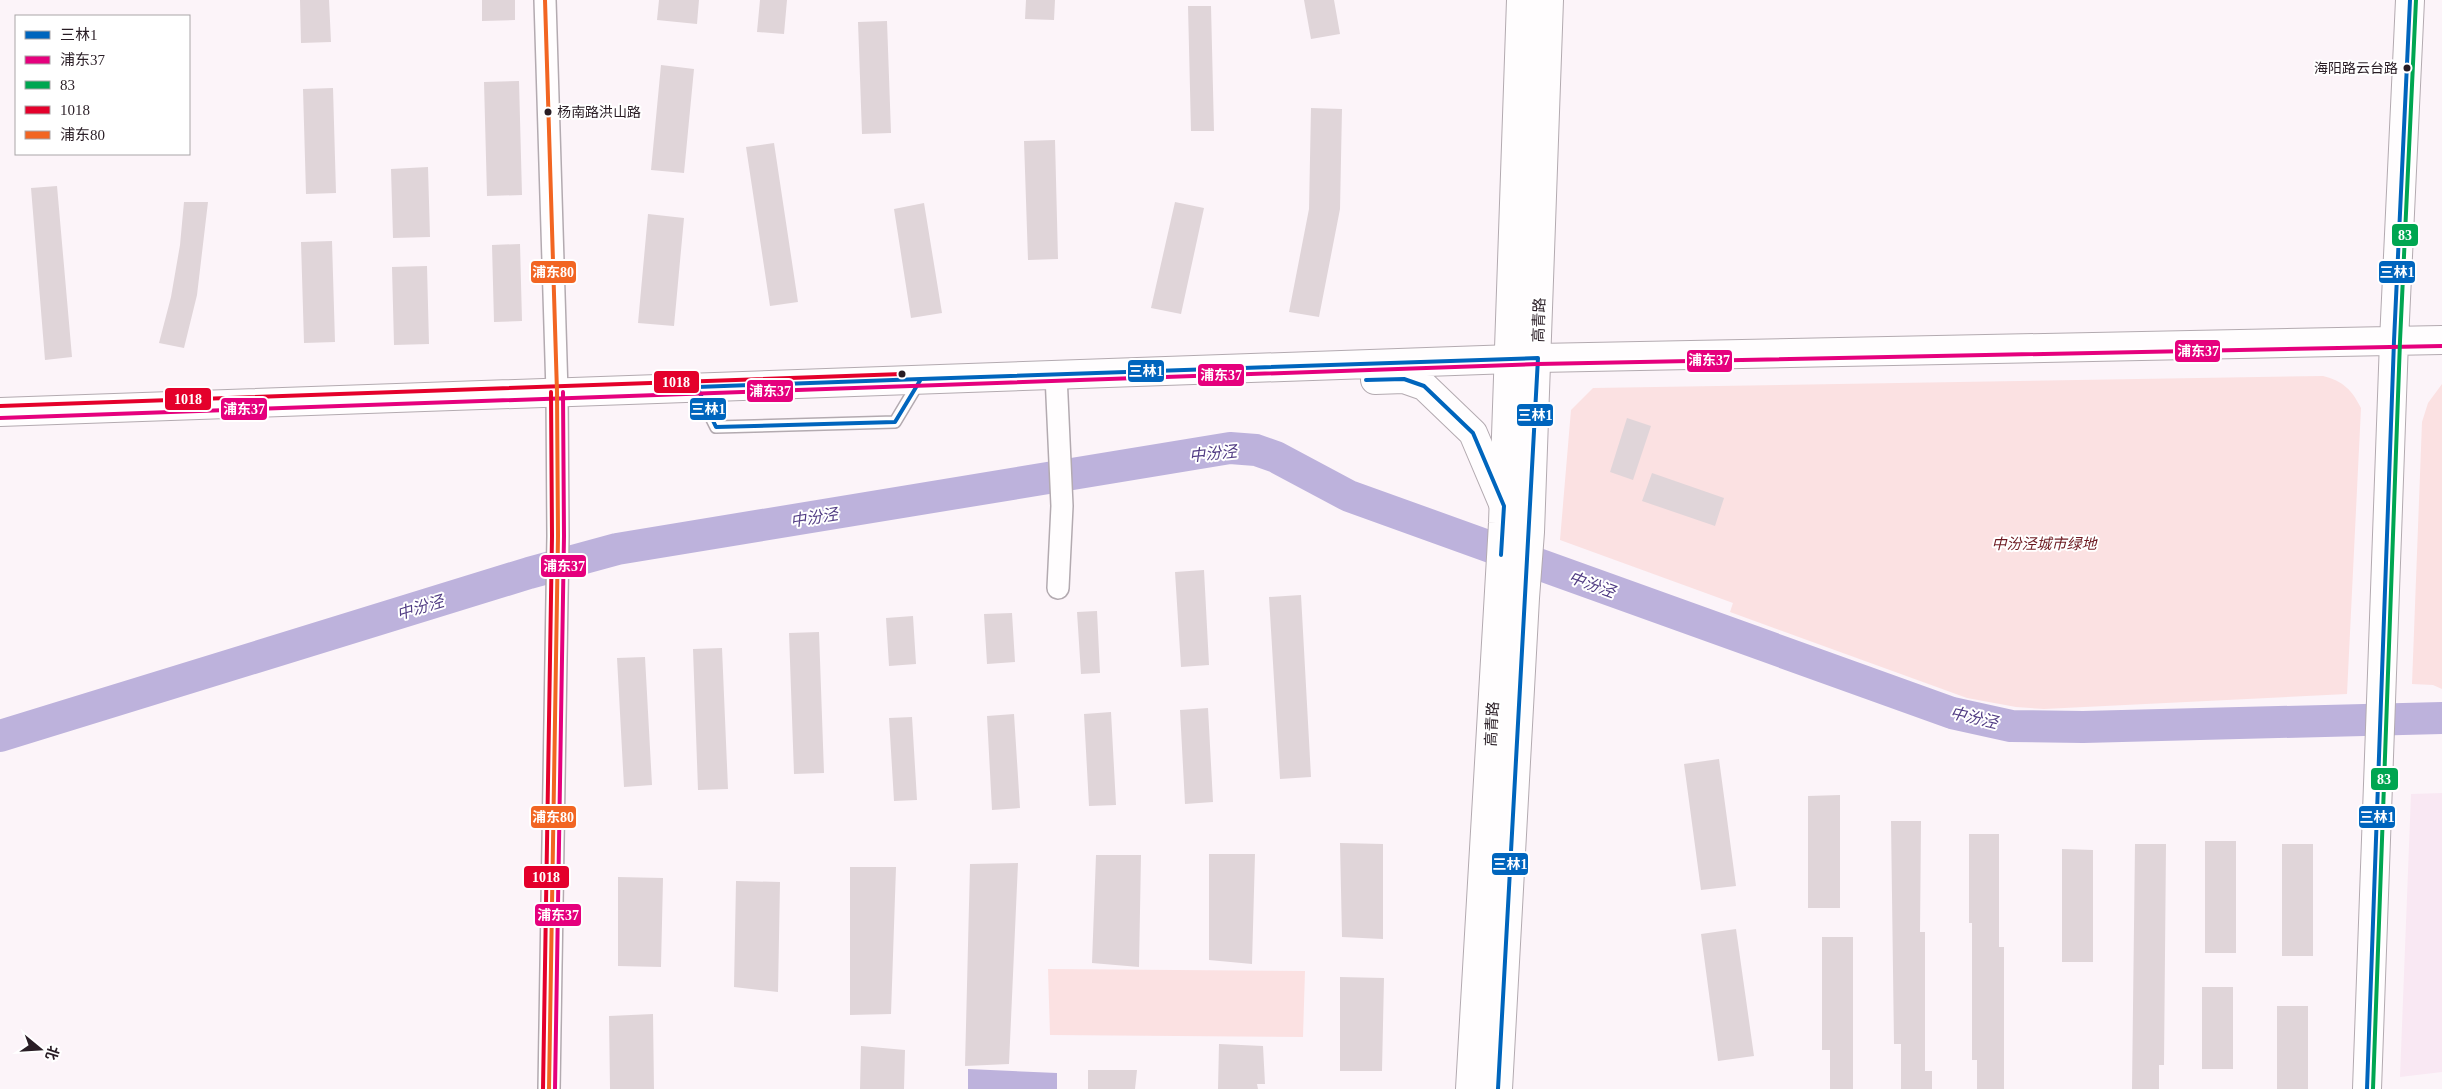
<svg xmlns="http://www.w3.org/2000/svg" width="2442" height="1089" font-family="'Times New Roman','Noto Sans SC',serif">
  <rect width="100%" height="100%" fill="#fcf4f9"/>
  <!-- built -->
  <path fill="#f9e8f3" d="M2442,793V1072L2400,1077L2411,794Z"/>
  <!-- green -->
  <path fill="#fbe1e2" d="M2323,376C2343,381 2352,390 2361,408L2347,694L2044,709L2016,707L1967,698L1730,612L1733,603L1560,540L1571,410L1593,388Z
    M2442,384V689L2433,685L2412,684L2422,422L2428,403Z
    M1048,969L1305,971L1303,1037L1050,1035Z"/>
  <!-- water -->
  <path fill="#bdb2dc" d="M968,1069L1057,1073V1089H968Z"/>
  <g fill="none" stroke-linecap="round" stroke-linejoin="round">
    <!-- river -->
    <path stroke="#bdb2dc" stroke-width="32" d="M0,736L529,573L617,549L1230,448L1256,450L1276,457L1349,496L1952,713L2011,726L2083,727L2442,718"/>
  </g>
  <!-- building -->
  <path fill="#e0d5d9" d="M300,0H329L331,42L301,43Z
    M482,0H515V20L482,21Z
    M659,0H699L697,24L657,20Z
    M760,0H787L784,34L757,32Z
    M1026,0H1055L1054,20L1025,19Z
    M1304,0H1334L1340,34L1311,39Z
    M1188,6H1211L1214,131H1191Z
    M887,21L891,133L862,134L858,22Z
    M661,65L694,69L684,173L651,170Z
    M519,81L522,195L487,196L484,82Z
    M333,88L336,193L306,194L303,89Z
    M1311,108L1342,109L1340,209L1319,317L1289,312L1309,209Z
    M1055,140L1058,259L1028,260L1024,141Z
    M774,143L798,302L770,306L746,147Z
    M428,167L430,237L393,238L391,169Z
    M57,186L72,357L45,360L31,188Z
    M184,202H208L197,295L184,348L159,343L171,297L180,245Z
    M1175,202L1204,208L1181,314L1151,308Z
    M924,203L942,313L911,318L894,209Z
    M648,214L684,218L674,326L638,323Z
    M332,241L335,342L304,343L301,242Z
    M520,244L522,321L494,322L492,245Z
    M427,266L429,344L394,345L392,267Z
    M1627,418L1651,426L1633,480L1610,472Z
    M1652,473L1724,498L1715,526L1642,501Z
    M1204,570L1209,665L1181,667L1175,572Z
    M1301,595L1311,777L1280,779L1269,597Z
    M1097,611L1100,673L1081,674L1077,612Z
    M1012,613L1015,662L987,664L984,614Z
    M913,616L916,664L889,666L886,618Z
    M819,632L824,773L794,774L789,633Z
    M722,648L728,789L698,790L693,649Z
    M645,657L652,785L624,787L617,658Z
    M1208,708L1213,802L1185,804L1180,710Z
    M1111,712L1116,805L1089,806L1084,714Z
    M1014,714L1020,808L992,810L987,716Z
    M912,717L917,800L894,801L889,718Z
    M1719,759L1736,886L1701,890L1684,764Z
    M1840,795V908H1808V796Z
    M1891,821H1921L1920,932H1925V1071H1932V1089H1901V1044H1894Z
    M1969,834H1999V947H2004V1089H1977V1060H1972V923H1969Z
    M2205,841H2236V953H2205Z
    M1340,843L1383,844V939L1342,937Z
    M2135,844H2166L2164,1065H2159V1089H2132Z
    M2282,844H2313V956H2282Z
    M2062,849L2093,850V962H2062Z
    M1209,854H1255L1252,964L1209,960Z
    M1096,855H1141L1139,967L1092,963Z
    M1018,863L1009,1064L965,1066L970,864Z
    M850,867H896L891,1014L850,1015Z
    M618,877L663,878L661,967L618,966Z
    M736,881L780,882L778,992L734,987Z
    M1736,929L1754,1056L1718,1061L1701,934Z
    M1822,937H1853V1089H1830V1050H1822Z
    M1340,977L1384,978L1382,1071H1340Z
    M2202,987H2233V1069H2202Z
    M2277,1006H2308V1089H2277Z
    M653,1014L654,1089H610L609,1016Z
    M1219,1044L1263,1046L1265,1084H1257L1258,1089H1218Z
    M861,1046L905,1050L904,1089H860Z
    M1088,1070H1137L1135,1089H1088Z"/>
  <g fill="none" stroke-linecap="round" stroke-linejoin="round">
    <defs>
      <path id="service" d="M697,389L716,427L895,422L919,382"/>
      <path id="minor" d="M545,0L557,392L558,536L549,1089
        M1056,375L1062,506L1058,588"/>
      <path id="tertiary" d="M1375,380L1404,379L1424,386L1473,433L1504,506
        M0,412L1538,358L2442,340
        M2367,1089L2394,341L2410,0"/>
      <path id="secondary" d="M1470,1089L1503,523L1521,0
        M1498,1089L1525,598L1530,532L1549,0"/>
    </defs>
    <!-- service casing -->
    <use href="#service" stroke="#b3aab0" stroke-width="14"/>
    <!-- minor casing -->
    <use href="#minor" stroke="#b3aab0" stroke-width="24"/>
    <!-- tertiary casing -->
    <use href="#tertiary" stroke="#b3aab0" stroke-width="30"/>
    <!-- secondary casing -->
    <use href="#secondary" stroke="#b3aab0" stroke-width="30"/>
    <!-- service -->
    <use href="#service" stroke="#fffdfe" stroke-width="11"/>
    <!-- minor -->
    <use href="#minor" stroke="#fffdfe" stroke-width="21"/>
    <!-- tertiary -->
    <use href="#tertiary" stroke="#fffdfe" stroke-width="28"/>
    <!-- secondary -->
    <use href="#secondary" stroke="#fffdfe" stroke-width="28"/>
    <defs>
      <path id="bus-1" d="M921,379L895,422L716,427L697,387Z
        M921,379L1538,358L1498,1089
        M1366,380L1404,379L1424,386L1473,433L1504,506L1501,555
        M2367,1089L2394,341L2410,0"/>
      <path id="bus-2" d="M0,418L1538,364L2442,346
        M555,1089L564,536L563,392"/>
      <path id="bus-3" d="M2373,1089L2400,341L2416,0"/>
      <path id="bus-4" d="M0,406L902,374
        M543,1089L552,536L551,392"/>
      <path id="bus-5" d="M545,0L557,392L558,536L549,1089"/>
    </defs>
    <!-- bus-1 casing -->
    <use href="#bus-1" stroke="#fff" stroke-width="8"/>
    <!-- bus-2 casing -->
    <use href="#bus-2" stroke="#fff" stroke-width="8"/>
    <!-- bus-3 casing -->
    <use href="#bus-3" stroke="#fff" stroke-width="8"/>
    <!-- bus-4 casing -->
    <use href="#bus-4" stroke="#fff" stroke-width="8"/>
    <!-- bus-5 casing -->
    <use href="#bus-5" stroke="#fff" stroke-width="8"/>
    <!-- bus-1 -->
    <use href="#bus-1" stroke="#0065bd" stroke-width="4"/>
    <!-- bus-2 -->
    <use href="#bus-2" stroke="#e5007d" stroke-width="4"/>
    <!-- bus-3 -->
    <use href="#bus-3" stroke="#00a651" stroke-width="4"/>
    <!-- bus-4 -->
    <use href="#bus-4" stroke="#e4002b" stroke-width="4"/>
    <!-- bus-5 -->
    <use href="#bus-5" stroke="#f26522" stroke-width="4"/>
  </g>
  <!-- markers -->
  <g fill="#291d25" stroke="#fff" stroke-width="2">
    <circle cx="2407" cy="68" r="4.5"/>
    <circle cx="548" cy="112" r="4.5"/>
    <circle cx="902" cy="374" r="4.5"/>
  </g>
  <g text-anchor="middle" stroke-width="4" stroke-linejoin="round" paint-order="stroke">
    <!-- bus labels -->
    <g font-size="14" fill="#291d25" stroke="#fff" text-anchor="end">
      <text x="2398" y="73">海阳路云台路</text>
      <text x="557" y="117" text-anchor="start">杨南路洪山路</text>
    </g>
    <!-- street labels -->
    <g font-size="15" fill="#291d25" stroke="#fff">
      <text transform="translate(1539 320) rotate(-88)" y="5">高青路</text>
      <text transform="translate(1492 724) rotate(-87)" y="5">高青路</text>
    </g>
    <!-- park labels -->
    <g font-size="15" font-style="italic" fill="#6c1920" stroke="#fff">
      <text x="2044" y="549">中汾泾城市绿地</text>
    </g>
    <!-- water labels -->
    <g font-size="16" font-style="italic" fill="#503b83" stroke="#fff">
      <text transform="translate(1213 453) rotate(-6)" y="6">中汾泾</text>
      <text transform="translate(814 517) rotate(-9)" y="6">中汾泾</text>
      <text transform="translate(1592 584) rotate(20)" y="6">中汾泾</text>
      <text transform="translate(420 607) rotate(-17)" y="6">中汾泾</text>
      <text transform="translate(1974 717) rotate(13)" y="6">中汾泾</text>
    </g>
  </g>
  <g stroke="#fff" stroke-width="2">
    <rect x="2391" y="223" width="28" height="24" rx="5" fill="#00a651"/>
    <rect x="2378" y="260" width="38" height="24" rx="5" fill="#0065bd"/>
    <rect x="530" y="260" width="47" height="24" rx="5" fill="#f26522"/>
    <rect x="2174" y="339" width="47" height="24" rx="5" fill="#e5007d"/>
    <rect x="1686" y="349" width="47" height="24" rx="5" fill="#e5007d"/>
    <rect x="1127" y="359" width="38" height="24" rx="5" fill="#0065bd"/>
    <rect x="1197" y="363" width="48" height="24" rx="5" fill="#e5007d"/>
    <rect x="653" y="370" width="47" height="24" rx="5" fill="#e4002b"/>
    <rect x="746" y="379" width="48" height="24" rx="5" fill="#e5007d"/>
    <rect x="164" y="387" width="48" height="24" rx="5" fill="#e4002b"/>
    <rect x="689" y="397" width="38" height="24" rx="5" fill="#0065bd"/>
    <rect x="220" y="397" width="48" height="24" rx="5" fill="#e5007d"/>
    <rect x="1516" y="403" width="38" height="24" rx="5" fill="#0065bd"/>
    <rect x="540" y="554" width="47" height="24" rx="5" fill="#e5007d"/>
    <rect x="2370" y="767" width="29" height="24" rx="5" fill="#00a651"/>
    <rect x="2358" y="805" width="38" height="24" rx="5" fill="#0065bd"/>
    <rect x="530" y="805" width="47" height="24" rx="5" fill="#f26522"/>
    <rect x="1491" y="852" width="38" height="24" rx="5" fill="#0065bd"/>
    <rect x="523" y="865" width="47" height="24" rx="5" fill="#e4002b"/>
    <rect x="534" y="903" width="48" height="24" rx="5" fill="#e5007d"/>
  </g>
  <g font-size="14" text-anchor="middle" font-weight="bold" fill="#fff">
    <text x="2405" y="240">83</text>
    <text x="2397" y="277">三林1</text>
    <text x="553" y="277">浦东80</text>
    <text x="2198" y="356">浦东37</text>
    <text x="1709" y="365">浦东37</text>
    <text x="1146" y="376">三林1</text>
    <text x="1221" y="380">浦东37</text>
    <text x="676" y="387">1018</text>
    <text x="770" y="396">浦东37</text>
    <text x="188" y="404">1018</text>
    <text x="708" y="414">三林1</text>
    <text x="244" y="414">浦东37</text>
    <text x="1535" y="420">三林1</text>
    <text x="564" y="571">浦东37</text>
    <text x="2384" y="784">83</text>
    <text x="2377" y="822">三林1</text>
    <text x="553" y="822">浦东80</text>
    <text x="1510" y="869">三林1</text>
    <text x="546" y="882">1018</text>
    <text x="558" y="920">浦东37</text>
  </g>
  <!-- legend -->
  <rect x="15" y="15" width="175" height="140" fill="#ffffff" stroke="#a9a5a8"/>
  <rect x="25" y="31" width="25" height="8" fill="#0065bd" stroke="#a9a5a8"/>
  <text x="60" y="40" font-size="15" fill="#291d25">三林1</text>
  <rect x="25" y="56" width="25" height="8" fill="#e5007d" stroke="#a9a5a8"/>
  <text x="60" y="65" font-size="15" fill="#291d25">浦东37</text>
  <rect x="25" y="81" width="25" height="8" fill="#00a651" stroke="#a9a5a8"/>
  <text x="60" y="90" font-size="15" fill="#291d25">83</text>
  <rect x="25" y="106" width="25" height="8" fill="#e4002b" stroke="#a9a5a8"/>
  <text x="60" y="115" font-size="15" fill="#291d25">1018</text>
  <rect x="25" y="131" width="25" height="8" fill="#f26522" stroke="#a9a5a8"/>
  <text x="60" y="140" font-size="15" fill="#291d25">浦东80</text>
  <!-- north arrow -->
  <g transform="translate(40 1049) rotate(108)" stroke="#ffffff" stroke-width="4" paint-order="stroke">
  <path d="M0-4L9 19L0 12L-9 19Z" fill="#291d25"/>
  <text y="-8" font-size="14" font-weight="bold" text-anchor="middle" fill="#291d25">北</text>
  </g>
</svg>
